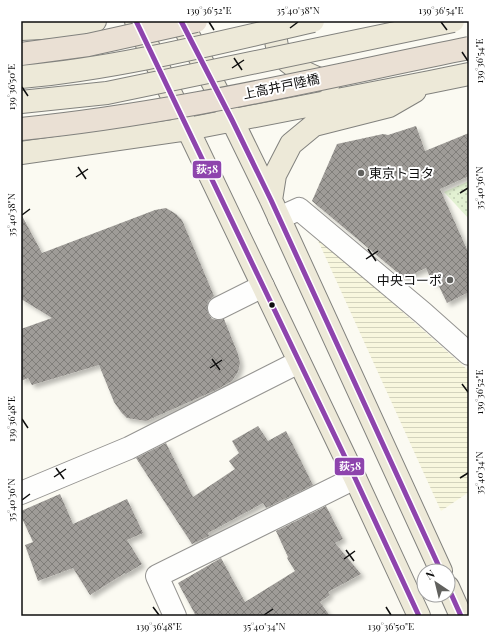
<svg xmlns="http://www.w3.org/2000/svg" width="490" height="637" font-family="'Playfair Display','Noto Sans JP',serif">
  <defs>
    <pattern id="farmland-rules" width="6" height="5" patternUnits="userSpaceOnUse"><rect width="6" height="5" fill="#f8f7de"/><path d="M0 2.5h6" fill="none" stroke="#d3d3bd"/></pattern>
    <pattern id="park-dots" width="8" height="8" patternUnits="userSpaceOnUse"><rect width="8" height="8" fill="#e2f1d2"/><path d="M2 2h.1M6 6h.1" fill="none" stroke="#c1cdb3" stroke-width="1.8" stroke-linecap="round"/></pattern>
    <pattern id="building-cross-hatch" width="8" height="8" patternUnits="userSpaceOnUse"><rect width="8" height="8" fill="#9f9c98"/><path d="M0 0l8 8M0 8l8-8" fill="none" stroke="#807e7a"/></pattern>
    <filter id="shadow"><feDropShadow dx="3.5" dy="3.5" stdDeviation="2" flood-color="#0004"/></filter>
  </defs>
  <rect width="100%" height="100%" fill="#fbfaf2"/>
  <!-- farmland -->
  <path fill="url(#farmland-rules)" d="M315,234L469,371V492L441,511Z"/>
  <!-- park -->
  <path fill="url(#park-dots)" d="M469,181V219L444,192Z"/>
  <!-- building -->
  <path fill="url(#building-cross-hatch)" filter="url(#shadow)" d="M416,126L425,151L469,133V176L440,189L469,254V292L447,303L437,282L433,284L426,268L404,278L312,201L337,144L383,134L388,135Z
    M166,208L176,214L182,220L214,296L208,301L207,308L208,313L212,319L218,320L224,319L238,354L240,363L238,372L232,381L216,390L146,421L127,418L121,412L114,402L99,365L32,385L28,378L21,381V329L52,318L21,299V214L42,253L142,215L155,210Z
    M258,426L268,441L286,431L313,485L266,508L263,503L208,533L209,536L192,544L136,458L166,443L193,497L235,469L229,461L239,453L232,441Z
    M60,494L73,524L127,499L143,533L127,540L142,564L126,574L125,573L90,595L73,568L38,581L25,545L33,542L21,516V511Z
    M326,506L343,539L335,543L361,574L328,592L330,595L320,602L330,616H196L178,583L221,558L245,602L295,571L287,558L288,557L276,531Z"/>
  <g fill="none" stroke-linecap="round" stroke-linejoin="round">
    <defs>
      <path id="minor" d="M279,218L299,209L423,313L469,354
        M219,308L263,286
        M21,493L129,448L299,362
        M175,616L157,576L355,478"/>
      <path id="major" d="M136,21L355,478L419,616
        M181,21L232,120L271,200L441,571
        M275,21C276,29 275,39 277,46C284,67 311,75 329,83
        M21,29L62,27L95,21
        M21,153L188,129L430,82L469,74
        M271,200L275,175L291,144L314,125L389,106L415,91
        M448,587L461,616"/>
    </defs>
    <!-- minor casing -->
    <use href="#minor" stroke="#959491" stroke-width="24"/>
    <!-- major casing -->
    <use href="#major" stroke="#82827e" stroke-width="24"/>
    <!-- minor -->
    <use href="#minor" stroke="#fefefd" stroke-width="22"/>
    <!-- major -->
    <use href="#major" stroke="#ede9d8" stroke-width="22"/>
    <defs>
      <path id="major-bridge" d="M21,77C120,68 217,43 313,21
        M21,102L107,93L453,21"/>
      <path id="highway-bridge" d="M21,54L88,45L196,21
        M21,129C172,114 321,78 469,48"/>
    </defs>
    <!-- major-bridge casing -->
    <use href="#major-bridge" stroke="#82827e" stroke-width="24" stroke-linecap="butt"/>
    <!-- highway-bridge casing -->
    <use href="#highway-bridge" stroke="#82827e" stroke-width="24" stroke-linecap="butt"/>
    <!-- major-bridge -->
    <use href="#major-bridge" stroke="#ede9d8" stroke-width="22"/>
    <!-- highway-bridge -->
    <use href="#highway-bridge" stroke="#eae0d4" stroke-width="22"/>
    <defs>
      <path id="bus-1" d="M136,21L355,478L419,616
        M181,21L232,120L271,200L441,571
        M448,587L461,616"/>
    </defs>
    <!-- bus-1 casing -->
    <use href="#bus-1" stroke="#fff" stroke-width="8"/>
    <!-- bus-1 -->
    <use href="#bus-1" stroke="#8e44ad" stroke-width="5"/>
  </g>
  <!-- ticks -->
  <path fill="none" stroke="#0e0e0e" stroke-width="1.5" d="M209,22L214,30M441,22L447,30M290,28L298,22M462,52L468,61M234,58L242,70M232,68L244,60M22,87L28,96M78,167L86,179M76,177L88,169M460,193L468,188M22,215L30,209M368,249L376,261M366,259L378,251M212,359L220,370M210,368L222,360M462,384L468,392M22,419L28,428M56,468L64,479M54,477L66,469M460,478L468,473M22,500L30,494M346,550L354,561M344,559L355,551M153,607L159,615M386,607L391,615M264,615L273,609"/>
  <!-- markers -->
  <g fill="#61615e" stroke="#fff" stroke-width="1.5">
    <circle cx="361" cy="173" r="4"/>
    <circle cx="450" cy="280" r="4"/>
  </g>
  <circle fill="#0e0e0e" stroke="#fff" stroke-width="1.5" cx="272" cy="305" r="3.5"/>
  <g text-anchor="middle" stroke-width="4" stroke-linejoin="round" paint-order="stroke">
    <!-- street labels -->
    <g font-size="13" fill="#0e0e0e" stroke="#fff">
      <text transform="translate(281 86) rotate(-12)" y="5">上高井戸陸橋</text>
    </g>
    <!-- poi labels -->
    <g font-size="13" fill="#0e0e0e" stroke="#fff" text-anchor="start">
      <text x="369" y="178">東京トヨタ</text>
      <text x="442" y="285" text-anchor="end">中央コーポ</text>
    </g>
  </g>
  <g stroke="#fff" stroke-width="1.5">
    <rect x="192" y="160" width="30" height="19" rx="4" fill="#8e44ad"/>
    <rect x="334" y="457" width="31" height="19" rx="4" fill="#8e44ad"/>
  </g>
  <g font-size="11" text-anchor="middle" font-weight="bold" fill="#fff">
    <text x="207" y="173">荻58</text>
    <text x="350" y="470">荻58</text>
  </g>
  <!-- border -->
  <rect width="490" height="637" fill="none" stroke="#ffffff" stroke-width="44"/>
  <!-- north arrow -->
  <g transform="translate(436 583) rotate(325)"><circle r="19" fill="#ffffff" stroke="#9f9f9f"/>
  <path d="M0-3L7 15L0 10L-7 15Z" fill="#61615e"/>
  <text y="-6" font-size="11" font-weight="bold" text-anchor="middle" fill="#0e0e0e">N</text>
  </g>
  <rect x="22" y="22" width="446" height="593" fill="none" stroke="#0e0e0e" stroke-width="1.5"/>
  <g font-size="10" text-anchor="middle" fill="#0e0e0e">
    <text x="209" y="14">139°36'52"E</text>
    <text x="298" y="14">35°40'38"N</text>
    <text x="441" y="14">139°36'54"E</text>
    <text transform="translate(479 61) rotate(-90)" y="4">139°36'54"E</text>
    <text transform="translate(11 87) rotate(-90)" y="4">139°36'50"E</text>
    <text transform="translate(479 188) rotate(-90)" y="4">35°40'36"N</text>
    <text transform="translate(11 215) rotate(-90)" y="4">35°40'38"N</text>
    <text transform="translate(479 392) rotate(-90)" y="4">139°36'52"E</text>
    <text transform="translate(11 419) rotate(-90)" y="4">139°36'48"E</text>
    <text transform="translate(479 473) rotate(-90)" y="4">35°40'34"N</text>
    <text transform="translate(11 500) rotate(-90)" y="4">35°40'36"N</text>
    <text x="159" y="630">139°36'48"E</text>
    <text x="264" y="630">35°40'34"N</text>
    <text x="391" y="630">139°36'50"E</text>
  </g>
</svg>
